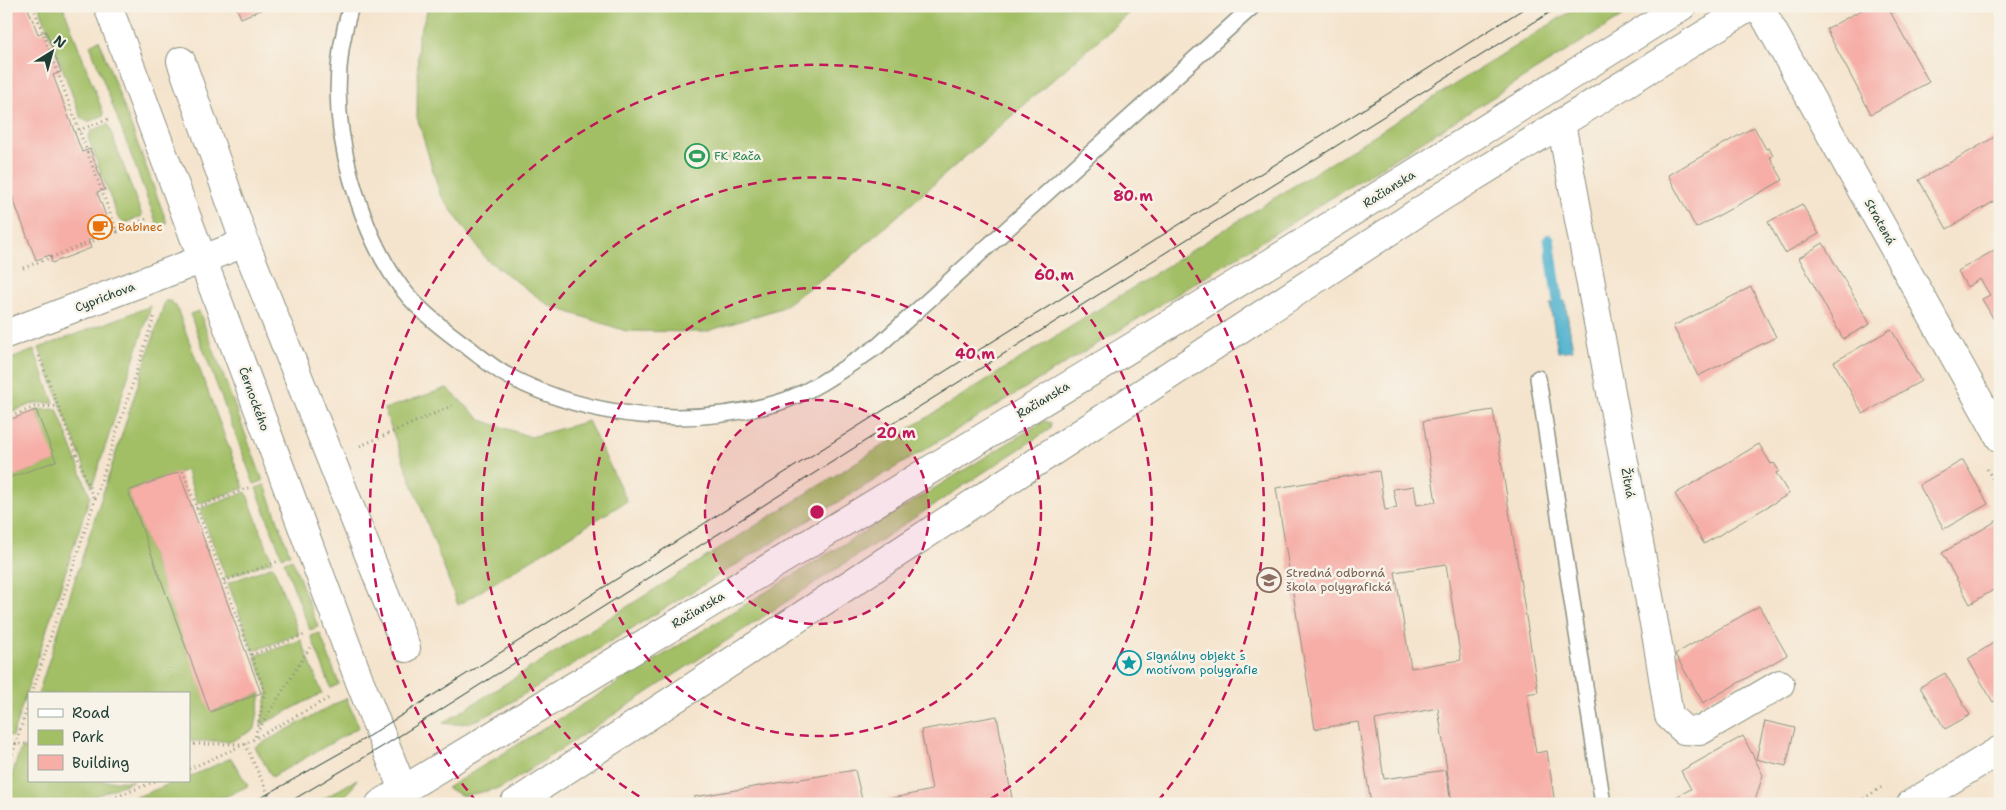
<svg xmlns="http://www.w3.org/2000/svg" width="2006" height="810" font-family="'Shantell Sans',sans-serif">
  <rect width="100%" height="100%" fill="#f7f3e8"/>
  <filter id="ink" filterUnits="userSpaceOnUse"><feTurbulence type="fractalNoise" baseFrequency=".02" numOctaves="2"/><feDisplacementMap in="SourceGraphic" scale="10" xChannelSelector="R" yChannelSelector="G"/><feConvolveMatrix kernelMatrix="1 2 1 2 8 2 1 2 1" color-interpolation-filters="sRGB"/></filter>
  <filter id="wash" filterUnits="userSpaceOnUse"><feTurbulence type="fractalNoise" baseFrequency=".0096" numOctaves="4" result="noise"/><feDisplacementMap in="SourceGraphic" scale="20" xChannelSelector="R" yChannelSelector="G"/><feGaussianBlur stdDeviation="1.12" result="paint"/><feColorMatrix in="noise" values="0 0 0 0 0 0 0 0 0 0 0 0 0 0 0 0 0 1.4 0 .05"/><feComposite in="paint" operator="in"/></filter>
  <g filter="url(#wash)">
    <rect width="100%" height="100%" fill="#f5e4cd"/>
    <!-- green -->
    <path fill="#a3bf66" stroke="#617e4d" d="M39,6H63L104,115L88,122L81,118Z
      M429,6H1137L845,262L781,308L705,332L626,331L550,306L486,259L440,194L417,117L418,38Z
      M1579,6H1639L1107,338L500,709C481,719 465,727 443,723Z
      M99,40L167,223L158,227L90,45Z
      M108,124L142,216L124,223L118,218L88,138L91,131Z
      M165,301H170L176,306L244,488L198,504L186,470L128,491L211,712L261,693L255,729L232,741H189V694H38Z
      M151,306L92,487L39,348Z
      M199,311L263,481L254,484L190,314Z
      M34,350L54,403H35L6,414V361Z
      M447,388L481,420L531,437L588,421L627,501L458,605L384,409Z
      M57,409L90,496L12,737L6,733V479L55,461L36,410Z
      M1044,421L1051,423L1050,429L517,778L500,788L463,796L447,788Z
      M265,485L290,554L282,557L256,488Z
      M246,492L272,561L226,578L200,509Z
      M292,559L318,627L310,630L284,562Z
      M273,566L299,634L253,651L228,583Z
      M320,633L339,684L331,688L311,636Z
      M301,640L322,693L261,725L268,691L255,656Z
      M346,698L359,727L272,777L255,747Z
      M21,748H29V781H133L75,804H6V792Z
      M231,758L248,786L210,804H119L177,781H189V777Z
      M357,779L351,790L337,804H315Z"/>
    <!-- water -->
    <path fill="#50b1ce" stroke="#387781" d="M1565,301L1573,350L1558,352L1550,304Z"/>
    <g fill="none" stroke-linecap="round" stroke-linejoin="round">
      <!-- stream -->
      <path stroke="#50b1ce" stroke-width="11" d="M1549,239L1560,316"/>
    </g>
    <g id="blocks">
      <!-- building -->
      <path fill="#f6aea7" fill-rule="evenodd" d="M6,6H27L38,34L46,31L61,72L53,75L82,152L90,149L105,190L97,192L112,232L88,240L91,248L52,263L50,255L36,260L6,180Z
        M236,6H270L241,18Z
        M1869,6H1887L1929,82L1871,114L1826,29Z
        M1754,127L1766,149L1769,148L1773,156L1770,157L1783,180L1696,228L1668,175Z
        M2000,134V198L1947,229L1919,180Z
        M1802,204L1819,234L1785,253L1768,222Z
        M1823,243L1870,324L1843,339L1799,258Z
        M2000,247V324L1997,325L1982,299L1990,295L1980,279L1967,287L1958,271Z
        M1751,287L1776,337L1698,376L1673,326Z
        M1891,329L1921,381L1863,414L1834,362Z
        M36,410L56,461L6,479V421Z
        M1493,410L1538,692L1527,694L1536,753L1547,751L1555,804H1452L1438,708L1375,720L1384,779L1446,770L1451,804H1371L1358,722L1315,729L1276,488L1379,471L1385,510L1397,508L1393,489L1414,486L1417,505L1436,502L1423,421ZM1446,564L1461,660L1411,668L1395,572Z
        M1759,444L1771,464L1774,463L1779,471L1776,473L1789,494L1704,544L1675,494Z
        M1963,460L1988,504L1944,529L1919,485Z
        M179,472L261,693L210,712L128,491Z
        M1998,520L2000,586L1970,604L1942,553Z
        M1759,606L1787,655L1703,703L1675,654Z
        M1995,642L2000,650V698L1993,702L1968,659Z
        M1945,673L1970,715L1945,729L1920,687Z
        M997,716L1013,804H864L932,790L921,730Z
        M1765,721L1795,728L1786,766L1756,759Z
        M1743,736L1763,775L1754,804H1674L1672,799L1691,789L1681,771Z
        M855,770L863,804H696L694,797Z"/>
    </g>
  </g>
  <g filter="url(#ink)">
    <use href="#blocks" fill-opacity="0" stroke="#8a9080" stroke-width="1"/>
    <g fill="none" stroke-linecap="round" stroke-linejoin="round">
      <defs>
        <path id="lane" d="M351,6C333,63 335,122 351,178C363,220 380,264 409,297C426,316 448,333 469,348C482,358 496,370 510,377C591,419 689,428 777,403C811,393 849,365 878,346L1253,6
          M1538,378L1603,804"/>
        <path id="street" d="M108,6L360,682L403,790
          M1759,6L2000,438
          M1561,123L1658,645L1669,716L1684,730L1700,731L1780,684
          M245,243L406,648
          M6,334L245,243L181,61
          M1911,804L2000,750"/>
        <path id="secondary" d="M380,804L1272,262L1682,6
          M514,804L1443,196L1751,6"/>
      </defs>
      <!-- lane casing -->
      <use href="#lane" stroke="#8a9080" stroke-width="18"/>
      <!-- street casing -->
      <use href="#street" stroke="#8a9080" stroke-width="30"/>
      <!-- secondary casing -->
      <use href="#secondary" stroke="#8a9080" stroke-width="30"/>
      <!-- path -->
      <path stroke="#8a9080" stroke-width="3" stroke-dasharray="1 4" stroke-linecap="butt" d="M74,132L111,118
        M117,230L149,218
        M23,268L117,232L33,6
        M39,356L94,500
        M6,418L35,407L58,406
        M360,446L452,406
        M1987,469L2000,492
        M183,471L265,692L255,738
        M196,508L251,487
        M224,581L279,561
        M251,655L307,634
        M32,694L155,314
        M259,729L310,647
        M6,738L16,744H29
        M189,744H242
        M245,744L273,804
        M189,769L245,744L331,697
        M6,773L29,703
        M98,804L156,781
        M1855,804L1882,787"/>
      <!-- lane -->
      <use href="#lane" stroke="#fff" stroke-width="15"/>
      <!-- street -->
      <use href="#street" stroke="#fff" stroke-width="28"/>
      <!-- secondary -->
      <use href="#secondary" stroke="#fff" stroke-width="28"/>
      <!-- tram -->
      <path stroke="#1f3d34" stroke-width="1" d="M250,804L356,744L920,387L1528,6
        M286,804L385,745L914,410L1560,6"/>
    </g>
  </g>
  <!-- distance rings -->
  <circle cx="817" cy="512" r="112" fill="#c2185b" fill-opacity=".12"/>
  <g fill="none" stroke="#c2185b" stroke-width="2.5" stroke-dasharray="9 6">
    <circle cx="817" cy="512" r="112"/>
    <circle cx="817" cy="512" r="224"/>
    <path d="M652 804A335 335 0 1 1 982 804"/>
    <path d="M477 802A447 447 0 1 1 1157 802"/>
  </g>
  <!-- icons -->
  <defs>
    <symbol id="stadium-ring" viewBox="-11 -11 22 22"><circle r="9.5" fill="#f7f3e8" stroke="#2e9e5b" stroke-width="1.5"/><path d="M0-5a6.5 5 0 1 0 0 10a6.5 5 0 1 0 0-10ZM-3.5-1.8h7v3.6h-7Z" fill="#2e9e5b"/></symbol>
    <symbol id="cafe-ring" viewBox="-11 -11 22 22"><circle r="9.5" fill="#f7f3e8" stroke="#e8710a" stroke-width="1.5"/><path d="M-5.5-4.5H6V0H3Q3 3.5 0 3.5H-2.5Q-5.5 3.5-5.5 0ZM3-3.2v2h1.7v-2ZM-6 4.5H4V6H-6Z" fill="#e8710a"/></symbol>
    <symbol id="school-ring" viewBox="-11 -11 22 22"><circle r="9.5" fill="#f7f3e8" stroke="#8d6e63" stroke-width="1.5"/><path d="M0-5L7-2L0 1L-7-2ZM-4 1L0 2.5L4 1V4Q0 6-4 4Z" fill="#8d6e63"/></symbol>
    <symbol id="sight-ring" viewBox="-11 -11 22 22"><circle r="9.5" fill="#f7f3e8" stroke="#0f9aa8" stroke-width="1.5"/><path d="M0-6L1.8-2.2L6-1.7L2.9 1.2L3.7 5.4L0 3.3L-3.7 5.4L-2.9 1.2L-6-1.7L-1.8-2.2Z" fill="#0f9aa8"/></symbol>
  </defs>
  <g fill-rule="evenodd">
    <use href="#stadium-ring" x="683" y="142" width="28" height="28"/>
    <use href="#cafe-ring" x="86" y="213" width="28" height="28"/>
    <use href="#school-ring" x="1255" y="566" width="28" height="28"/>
    <use href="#sight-ring" x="1115" y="649" width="28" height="28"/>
  </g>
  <g text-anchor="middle" stroke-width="5" stroke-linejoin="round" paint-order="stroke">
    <!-- leisure labels -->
    <g font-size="12" fill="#27864d" stroke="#f7f3e8" text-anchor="start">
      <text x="714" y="160">FK Rača</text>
    </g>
    <!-- street labels -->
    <g font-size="12" fill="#1f3d34" stroke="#f7f3e8">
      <text transform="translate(1389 189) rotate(-32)" y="4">Račianska</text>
      <text transform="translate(1880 222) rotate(61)" y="4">Stratená</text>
      <text transform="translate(105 297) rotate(-21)" y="4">Cyprichova</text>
      <text transform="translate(254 399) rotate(70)" y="4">Černockého</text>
      <text transform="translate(1043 400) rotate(-31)" y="4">Račianska</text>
      <text transform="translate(1628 483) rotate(80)" y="4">Žitná</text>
      <text transform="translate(698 610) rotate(-31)" y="4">Račianska</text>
    </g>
    <!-- food labels -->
    <g font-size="12" fill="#c56008" stroke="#f7f3e8" text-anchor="start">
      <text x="118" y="231">Babinec</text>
    </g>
    <!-- education labels -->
    <g font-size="12" fill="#785e54" stroke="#f7f3e8" text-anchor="start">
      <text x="1286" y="577">Stredná odborná<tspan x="1286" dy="14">škola polygrafická</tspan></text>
    </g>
    <!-- culture labels -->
    <g font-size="12" fill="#0d838f" stroke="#f7f3e8" text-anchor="start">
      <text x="1146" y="660">Signálny objekt s<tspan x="1146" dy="14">motívom polygrafie</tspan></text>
    </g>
  </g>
  <circle cx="817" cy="512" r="8" fill="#c2185b" stroke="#f7f3e8" stroke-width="2.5"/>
  <g font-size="15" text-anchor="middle" font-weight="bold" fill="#c2185b" stroke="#f7f3e8" stroke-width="5" stroke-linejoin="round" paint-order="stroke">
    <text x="1133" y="201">80 m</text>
    <text x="1054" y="280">60 m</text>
    <text x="975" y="359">40 m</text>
    <text x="896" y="438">20 m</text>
  </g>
  <!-- margin -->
  <rect width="2006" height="810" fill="none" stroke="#f7f3e8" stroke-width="25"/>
  <!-- legend -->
  <rect x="28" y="692" width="162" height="90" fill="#f7f3e8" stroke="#a1aaa0"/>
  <rect x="38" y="709" width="25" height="8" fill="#ffffff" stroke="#a1aaa0"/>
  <text x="72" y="718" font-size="15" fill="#1f3d34">Road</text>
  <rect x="38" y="730" width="25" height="15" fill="#a3bf66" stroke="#a1aaa0"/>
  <text x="72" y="742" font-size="15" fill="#1f3d34">Park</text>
  <rect x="38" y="755" width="25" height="15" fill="#f6aea7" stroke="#a1aaa0"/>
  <text x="72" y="768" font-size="15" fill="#1f3d34">Building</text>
  <!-- north arrow -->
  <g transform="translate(52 52) rotate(37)" stroke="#f7f3e8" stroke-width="4" paint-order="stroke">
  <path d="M0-4L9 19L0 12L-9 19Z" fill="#1f3d34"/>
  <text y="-8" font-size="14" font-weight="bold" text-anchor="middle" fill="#1f3d34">N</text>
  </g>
</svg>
